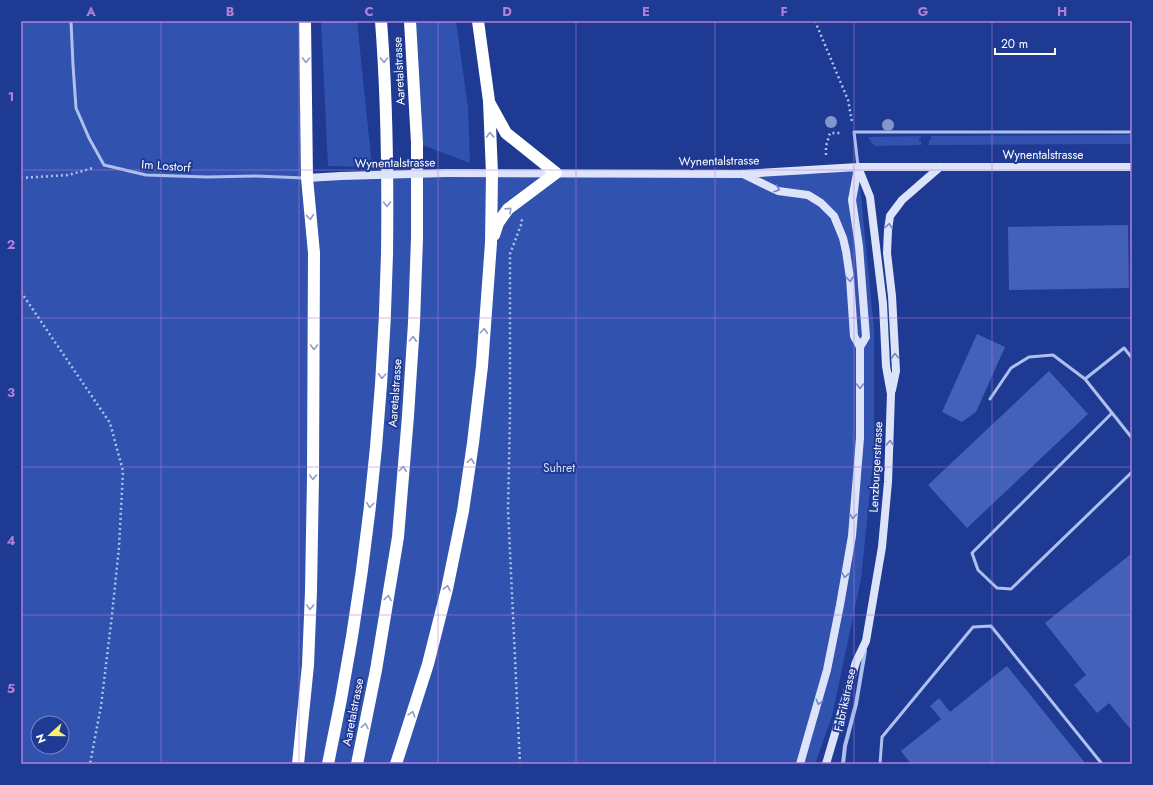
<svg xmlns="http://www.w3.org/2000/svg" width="1153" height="785" font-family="Jost,sans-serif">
  <rect width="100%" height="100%" fill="#1f3a93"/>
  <!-- green -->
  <path fill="#3252b0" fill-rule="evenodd" d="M21,21H305L307,178L556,173L821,174L858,167L874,328V452L861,579L832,716L815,764H21ZM38,723H62V747H38Z
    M321,21H357L372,167L328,166Z
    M410,21H456L468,108L470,163L417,143Z
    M1132,135V144L929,145V140H931V136H943Z
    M921,136V137L919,138V141H921V145L875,146L870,141L868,137Z"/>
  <!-- building -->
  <path fill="#4361b8" d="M1128,225L1129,288L1009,290L1008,227Z
    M977,334L1005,347L976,412L962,422L942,412Z
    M1049,371L1088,414L967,528L928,485Z
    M1132,553V731L1109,703L1097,713L1074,685L1086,675L1045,623Z
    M1007,666L1086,764H911L901,751L941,719L930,706L939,698L950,712Z"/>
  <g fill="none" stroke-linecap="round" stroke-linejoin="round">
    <!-- path -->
    <path stroke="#b0c0ee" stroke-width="2.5" stroke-dasharray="2 3" stroke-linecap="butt" d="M815,21L848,100L852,122
      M826,155V146L830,133H842
      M21,178L68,175L93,168
      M21,292L110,423L123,471L119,547L112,615L101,706L90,764
      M520,764L508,509L510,415V254L521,225L522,219"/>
    <!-- service -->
    <path stroke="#b0c0ee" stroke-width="3" d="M71,21L73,65L76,108L89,138L104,165L146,175L207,177L256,176L304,178
      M858,166L854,132H1132
      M1132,358L1124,348L1085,379L1132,438
      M990,399L1011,368L1029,357L1053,355L1085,379
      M1112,413L972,553L978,570L997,588L1011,589L1132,472
      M880,764L882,737L973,627L991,626L1102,764"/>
    <!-- minor -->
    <path stroke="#b0c0ee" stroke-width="4" d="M843,764L845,746L856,704L865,651"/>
    <!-- secondary -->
    <path stroke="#dde4fa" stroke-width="8" d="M446,173L742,174L858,167H1132
      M743,174L778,191L808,195L821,203L834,216L843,238L846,251L850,278L854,336L860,347
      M307,178L341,176
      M892,390L896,371L892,296L887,253L888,230L890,216L902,200L940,167
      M800,764L827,670L840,605L852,536L860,438V347L866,337L859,246L852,200L858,168
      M826,764L856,662L866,641L882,547L888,482L891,394L886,366L883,304L870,197L858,167"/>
    <!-- motorway -->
    <path stroke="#fff" stroke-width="12" d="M490,104L506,133L556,173L508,209L498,223L494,235
      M298,764L308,665L311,591L313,478L314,253L307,178L305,21
      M328,764C364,596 383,425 387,254C388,176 387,98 381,21
      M357,764L376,670L398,537L408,416L414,323L417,238V143L410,21
      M396,764L428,664L447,589L463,511L473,443L482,366L491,243L492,174L489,101L478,21"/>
    <!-- secondary-bridge -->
    <path stroke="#dde4fa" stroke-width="8" d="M341,176L446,173"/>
  </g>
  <!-- trees -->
  <g fill="#8495cc">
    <circle cx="831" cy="122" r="6"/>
    <circle cx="888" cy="125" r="6"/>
  </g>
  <!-- one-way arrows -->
  <defs><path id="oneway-chevron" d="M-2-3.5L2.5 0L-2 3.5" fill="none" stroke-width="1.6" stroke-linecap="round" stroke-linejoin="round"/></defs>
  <g stroke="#8f9cc9">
    <use href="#oneway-chevron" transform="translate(306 60) rotate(90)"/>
    <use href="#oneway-chevron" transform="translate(384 60) rotate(88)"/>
    <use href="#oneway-chevron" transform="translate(490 135) rotate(-92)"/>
    <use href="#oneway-chevron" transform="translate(387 204) rotate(90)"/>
    <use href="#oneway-chevron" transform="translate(509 210) rotate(-44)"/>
    <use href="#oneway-chevron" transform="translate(310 217) rotate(85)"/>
    <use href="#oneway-chevron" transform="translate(484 331) rotate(-86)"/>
    <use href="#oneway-chevron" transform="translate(413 339) rotate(-86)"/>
    <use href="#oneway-chevron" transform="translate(314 347) rotate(90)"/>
    <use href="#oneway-chevron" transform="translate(382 376) rotate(93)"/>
    <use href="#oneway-chevron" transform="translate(471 461) rotate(-81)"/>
    <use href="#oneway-chevron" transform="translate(403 469) rotate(-85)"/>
    <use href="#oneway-chevron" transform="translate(313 477) rotate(91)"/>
    <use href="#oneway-chevron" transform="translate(370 505) rotate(97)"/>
    <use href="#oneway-chevron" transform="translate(447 588) rotate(-77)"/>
    <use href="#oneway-chevron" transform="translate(388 598) rotate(-81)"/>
    <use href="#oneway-chevron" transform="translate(310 607) rotate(92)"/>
    <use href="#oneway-chevron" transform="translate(412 714) rotate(-73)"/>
    <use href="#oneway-chevron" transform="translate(365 726) rotate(-79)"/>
  </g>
  <g stroke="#7486c1">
    <use href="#oneway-chevron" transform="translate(777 189) rotate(18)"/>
    <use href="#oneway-chevron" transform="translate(889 226) rotate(-82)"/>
    <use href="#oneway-chevron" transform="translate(850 279) rotate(84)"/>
    <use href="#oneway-chevron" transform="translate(895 356) rotate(-93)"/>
    <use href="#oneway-chevron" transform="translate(860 386) rotate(90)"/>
    <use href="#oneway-chevron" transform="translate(890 443) rotate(-88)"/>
    <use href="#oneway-chevron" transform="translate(853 516) rotate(95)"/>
    <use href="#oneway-chevron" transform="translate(845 575) rotate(99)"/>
    <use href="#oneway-chevron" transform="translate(819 702) rotate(105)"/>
  </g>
  <!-- grid -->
  <path fill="none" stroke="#b080d9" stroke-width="1" stroke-opacity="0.55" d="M161,21V764M299,21V764M438,21V764M576,21V764M715,21V764M854,21V764M992,21V764M21,170H1132M21,318H1132M21,467H1132M21,615H1132"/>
  <g text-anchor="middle" stroke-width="4" stroke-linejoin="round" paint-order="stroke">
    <!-- street labels -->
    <g font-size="12" fill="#fff" stroke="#1f3a93">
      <text transform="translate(399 71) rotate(-93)" y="4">Aaretalstrasse</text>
      <text x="1043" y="159">Wynentalstrasse</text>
      <text transform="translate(719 161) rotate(-1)" y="4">Wynentalstrasse</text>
      <text transform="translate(395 163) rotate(-1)" y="4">Wynentalstrasse</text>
      <text transform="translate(166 166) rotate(4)" y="4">Im Lostorf</text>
      <text transform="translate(395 393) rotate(-86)" y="4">Aaretalstrasse</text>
      <text transform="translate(876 467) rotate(-87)" y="4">Lenzburgerstrasse</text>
      <text transform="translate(845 700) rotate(-78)" y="4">Fabrikstrasse</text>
      <text transform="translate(353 712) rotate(-79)" y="4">Aaretalstrasse</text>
    </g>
    <!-- park labels -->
    <g font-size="12" fill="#d6dffa" stroke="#1f3a93">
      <text x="559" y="472">Suhret</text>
    </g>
  </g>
  <!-- border -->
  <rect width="1153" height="785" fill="none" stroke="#1f3a93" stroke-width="44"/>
  <!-- north arrow -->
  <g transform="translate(50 735) rotate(249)"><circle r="19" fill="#1f3a93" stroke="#7989be"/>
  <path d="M0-3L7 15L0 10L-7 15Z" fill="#fcef70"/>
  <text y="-6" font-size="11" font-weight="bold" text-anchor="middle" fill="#ffffff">N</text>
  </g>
  <!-- scale -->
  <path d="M995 48v6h60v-6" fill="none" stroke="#ffffff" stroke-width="2"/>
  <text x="1001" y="48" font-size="12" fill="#ffffff" stroke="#1f3a93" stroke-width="3" paint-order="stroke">20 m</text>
  <rect x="22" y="22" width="1109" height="741" fill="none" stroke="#b080d9" stroke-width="1.5"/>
  <g font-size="13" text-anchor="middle" font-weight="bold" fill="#b080d9">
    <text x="91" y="16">A</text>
    <text x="230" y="16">B</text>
    <text x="369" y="16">C</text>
    <text x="507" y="16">D</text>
    <text x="646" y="16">E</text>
    <text x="784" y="16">F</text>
    <text x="923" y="16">G</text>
    <text x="1062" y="16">H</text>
    <text x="11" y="101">1</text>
    <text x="11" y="249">2</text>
    <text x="11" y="397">3</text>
    <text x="11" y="545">4</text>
    <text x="11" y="693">5</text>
  </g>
</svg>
